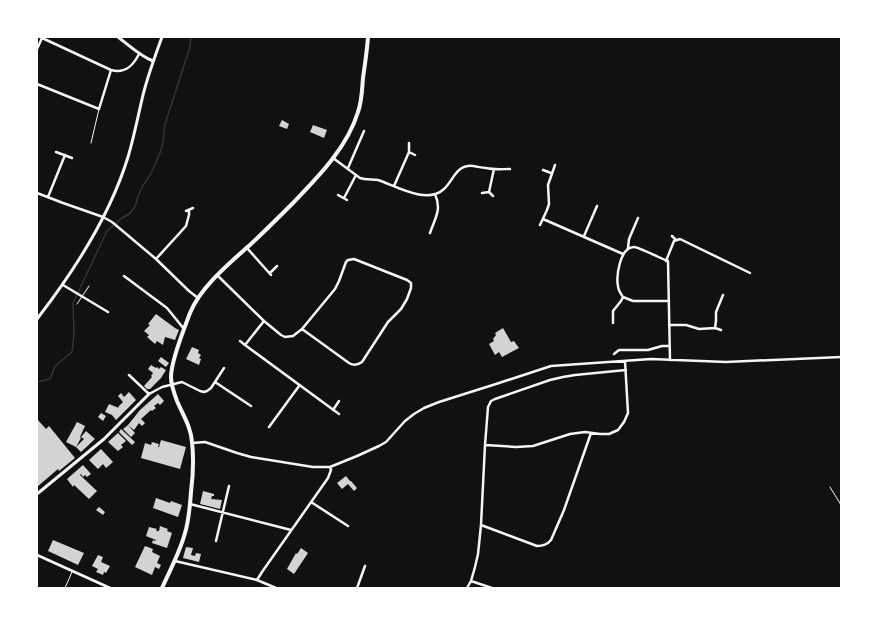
<svg xmlns="http://www.w3.org/2000/svg" width="878" height="625" font-family="Inter,sans-serif">
  <rect width="100%" height="100%" fill="#111"/>
  <g fill="none" stroke-linecap="round" stroke-linejoin="round">
    <!-- stream -->
    <path stroke="#333" stroke-width="1.5" d="M37,382L50,379L55,366L72,352L74,335L73,303L107,231L122,218L130,213L134,208L136,204L137,199L142,187L150,175L154,167L161,150L163,142L165,124L190,47L191,37"/>
  </g>
  <!-- building -->
  <path fill="#d3d3d3" d="M282,120L289,124L287,129L279,126Z
    M313,125L327,130L324,138L310,132Z
    M156,314L175,328L179,330L175,340L165,337L163,345L157,341L155,344L147,337L149,335L144,331L150,325L148,324Z
    M503,328L511,342L514,341L519,348L502,357L499,352L495,355L489,344L494,341L493,339L496,335L495,333Z
    M192,347L199,350L198,353L201,355L199,358L201,359L199,365L186,359Z
    M161,357L169,363L166,367L158,361Z
    M151,365L156,368L157,367L159,369L161,367L166,370L161,378L150,389H147L144,386L152,377L151,376L153,373L148,369Z
    M129,392L136,400L116,420L112,415L105,412L109,404L119,408L118,407L123,402L118,396L121,393L124,397Z
    M158,394L164,401L160,405L158,403L154,406L156,408L152,411L151,410L141,419L145,423L142,426L139,423L134,430L128,425L140,410Z
    M101,413L106,416L103,421L98,417Z
    M37,419L46,429L49,426L75,458L59,471L58,469L37,487Z
    M77,422L85,426L80,437L81,438L76,447L66,442Z
    M128,425L135,433L131,437L123,429Z
    M121,429L135,442L132,445L119,432Z
    M86,431L95,439L81,452L76,447L84,439L81,437Z
    M118,433L126,441L121,445L123,447L118,451L108,442Z
    M161,440L186,447L180,469L141,458L145,443L151,445L152,442L159,444L158,447H159Z
    M101,449L113,462L106,468L103,464L98,469L89,460Z
    M83,465L91,474L87,477L85,475L83,477L81,474L80,475L97,491L89,499L74,485L73,487L67,479Z
    M346,476L350,481H351L357,488L354,491L348,484L342,489L337,483Z
    M203,491L214,494V496H212L211,499L222,500L220,509L200,504Z
    M156,498L170,503L171,501L182,505L178,517L153,508Z
    M99,507L105,512L103,515L96,510Z
    M160,526L168,529L167,531L172,533L167,548L152,543L153,540L155,541L156,540L146,536L149,527L157,529L156,531H159Z
    M53,540L84,553L78,565L48,551Z
    M145,546L153,549L152,552L160,556L157,563L161,565L159,569L155,567L152,575L135,567Z
    M186,547L193,548L191,555L195,556L196,553L201,554L199,562L183,558Z
    M301,548L308,553L294,574L287,569L296,553L297,554Z
    M98,555L103,557L101,562L110,566L106,573L104,572L103,575L96,572L98,569L92,566Z"/>
  <g fill="none" stroke-linecap="round" stroke-linejoin="round">
    <!-- path -->
    <path stroke="#f5f5f5" stroke-width="1" d="M830,487L841,505"/>
    <!-- service -->
    <path stroke="#f5f5f5" stroke-width="1" d="M91,143L99,109
      M77,304L89,286
      M65,588L72,572"/>
    <!-- minor -->
    <path stroke="#f5f5f5" stroke-width="2.5" d="M40,37L111,70C125,74 133,66 139,54
      M37,49L42,38
      M37,84L99,109L111,70
      M56,152L72,158
      M409,152L415,155
      M333,158L360,178C366,180 372,179 378,180C396,186 427,205 444,189C452,182 456,167 468,166C473,165 480,168 486,168C494,170 502,169 510,169
      M348,168L364,131
      M543,170L551,173
      M394,186L409,152V143
      M489,192L494,169
      M37,193L63,203L103,217L112,222L156,259L189,291L198,298
      M482,193L489,192L493,196
      M338,195L347,200
      M48,197L65,155
      M344,198L356,175
      M186,211L193,208
      M543,219L623,254
      M540,225L547,210L549,204L548,185L555,165
      M430,233C435,218 442,210 435,194
      M584,236L597,206
      M672,236L676,240
      M247,248L271,275
      M628,248L629,239L638,218
      M156,259L186,226L189,215V210
      M666,261L674,241L680,239L750,273
      M270,273L277,266
      M124,276L167,308L184,329
      M218,276L264,321L281,335L285,337L293,336L302,329L335,289L339,281L346,262L348,260L354,259L407,280L411,283V288L407,299L401,309L388,322L362,362C358,365 354,366 349,363L302,329
      M63,285L108,312
      M669,301H633L623,297C621,294 618,290 618,286C616,276 620,247 634,247C639,247 661,259 668,261L670,360
      M264,321L245,345L339,414
      M613,323V311L621,301L623,297
      M669,325H686L699,329L715,328L721,330
      M715,328L716,321V312L723,295
      M240,341L245,345
      M614,354L619,350H648L662,346H669
      M129,375L149,394L162,387L182,382L200,391L204,392L207,391L211,388L224,368
      M215,382L251,406
      M333,410L339,401
      M269,427L299,386
      M192,443L205,442L237,453L251,457L313,467H330L357,456L379,446L386,442L405,421L414,414L424,408L439,402L496,384L551,366L651,359L726,362L841,357
      M485,445L516,447L533,446L570,434L585,432L600,434H609L618,430L624,422L628,413L625,361
      M311,502L348,526
      M190,504L291,530
      M481,525L537,546C543,546 547,545 551,540L564,510L591,433
      M216,541L229,486
      M175,561L257,580L276,588
      M257,580L262,572L328,478L331,470L330,467
      M471,581L492,588
      M357,588L365,566
      M467,588L471,581L475,567L478,554L481,525L485,445L488,407L491,401L495,399L550,380L563,377L575,375L626,370"/>
    <!-- tertiary -->
    <path stroke="#f5f5f5" stroke-width="3" d="M118,37C130,46 140,56 153,61
      M37,319C75,270 110,216 128,157C134,137 138,116 143,95C148,75 155,56 162,37
      M37,494L104,439L149,394
      M37,555L110,588"/>
    <!-- primary -->
    <path stroke="#f5f5f5" stroke-width="4" d="M162,588C170,570 180,552 185,533C189,520 190,506 191,492C193,476 194,459 192,442C191,427 183,415 177,401C174,393 171,385 171,377C171,360 184,329 190,313C201,286 231,262 252,243C266,230 279,217 293,203C318,177 347,148 358,112C362,101 362,89 363,78C365,64 367,51 368,37"/>
  </g>
  <!-- border -->
  <rect width="878" height="625" fill="none" stroke="#ffffff" stroke-width="76"/>
</svg>
